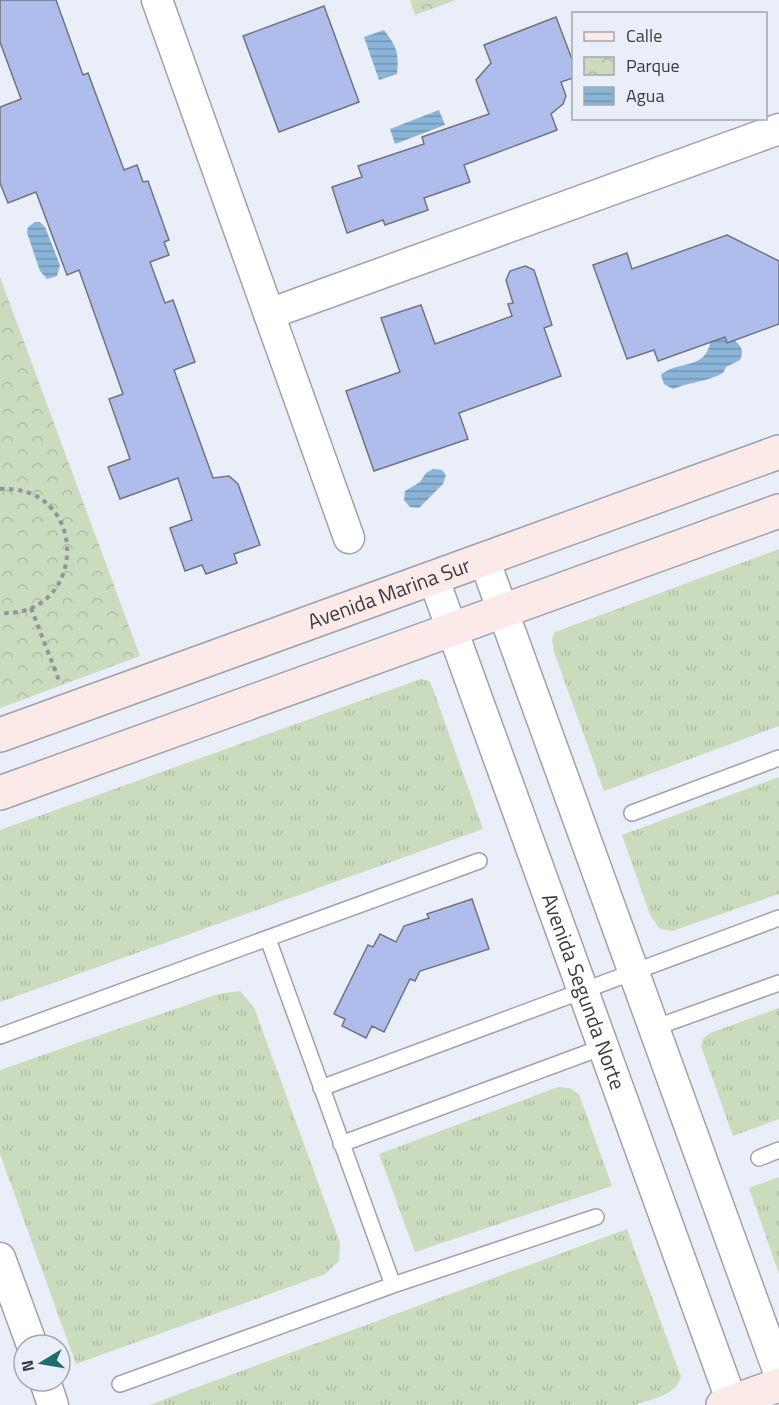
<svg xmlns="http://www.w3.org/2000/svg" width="779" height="1405" font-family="'Titillium Web',sans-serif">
  <defs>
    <pattern id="grass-tufts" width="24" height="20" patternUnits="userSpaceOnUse" patternTransform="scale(1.5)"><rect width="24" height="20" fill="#cbdbbd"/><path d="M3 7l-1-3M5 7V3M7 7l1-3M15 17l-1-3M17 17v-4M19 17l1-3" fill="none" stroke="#afbda4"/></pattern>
    <pattern id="park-crowns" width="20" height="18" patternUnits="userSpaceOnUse" patternTransform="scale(1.5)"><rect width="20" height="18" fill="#cbdbbd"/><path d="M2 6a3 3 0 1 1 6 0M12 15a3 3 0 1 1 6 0" fill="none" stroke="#afbda4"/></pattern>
    <pattern id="water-rules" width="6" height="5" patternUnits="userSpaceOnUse" patternTransform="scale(1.5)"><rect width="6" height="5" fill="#8bb5d8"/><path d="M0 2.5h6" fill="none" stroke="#7394b1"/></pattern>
  </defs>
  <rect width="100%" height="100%" fill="#eaeef9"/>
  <!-- grass -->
  <path fill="url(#grass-tufts)" d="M779,549V726L604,791L554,652L552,639L555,632Z
    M421,679L430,681L483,829L0,1002V830Z
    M779,777V894L672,931L660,929L650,915L622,835Z
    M240,991L254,1007L340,1243L339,1261L325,1274L76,1364L0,1154V1070L218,994Z
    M779,1008V1119L733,1136L701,1046L703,1039L710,1033Z
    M558,1087L570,1088L579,1094L612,1186L415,1252L379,1154Z
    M779,1177V1274L749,1188Z
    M627,1229L681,1377C676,1396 651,1399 634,1405H149Z"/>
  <!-- park -->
  <path fill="url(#park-crowns)" d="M410,0H456L415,15Z
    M0,277L140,656L0,708Z"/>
  <!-- water -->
  <path fill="url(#water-rules)" d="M384,30C397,47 399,53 397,74L379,80L364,37Z
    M439,110L445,125L395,144L390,129Z
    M35,222H40L45,227L60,265L57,276L47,279L40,271L27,233L28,227Z
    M724,333L727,343L734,340C742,347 744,351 740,360L726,367L723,373C707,382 689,382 673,389L664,384L661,375C679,359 707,372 711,338Z
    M433,469L442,470L446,475L443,484L419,508L410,507L404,500L405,491L420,482L426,473Z"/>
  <!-- building -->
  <path fill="#aebdeb" stroke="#71747d" stroke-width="1.5" d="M0,0H56L83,75L88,73L124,170L137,165L143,182L148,181L169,240L164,242L169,255L150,262L165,303L173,300L195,362L174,370L213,478L229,476L238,484L260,545L234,554L237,563L206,574L202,565L185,571L170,528L192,520L178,478L120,499L108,467L130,459L109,399L123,394L79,270L67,275L36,192L8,203L0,183V107L21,99L0,42Z
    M324,6L359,102L279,132L243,36Z
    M556,17L573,62V78L561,82L566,96L563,104L551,114L557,130L464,165L470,182L424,198L428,210L385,225L383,220L347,233L332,187L362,177L358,166L424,144L422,137L489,114L476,80L491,63L484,45Z
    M727,235L779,261V324L727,343L725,337L658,361L654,350L627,359L593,265L627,253L632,269Z
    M525,266L534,270L552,325L544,328L561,376L459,413L468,439L374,471L346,391L400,372L381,318L421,305L435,344L512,316L508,304L513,303L506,280L510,271Z
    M472,899L489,949L420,971L415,981L410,979L384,1032L372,1026L366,1038L342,1026L345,1019L334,1014L368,945L373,947L380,934L396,942L404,926L429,918L427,914Z"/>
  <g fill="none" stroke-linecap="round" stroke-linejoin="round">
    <defs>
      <path id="lane" d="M632,813L779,758
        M268,939L393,1285
        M654,1028L779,983
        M0,1036L479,861
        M321,1088L779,918
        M341,1144L603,1047
        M759,1158L779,1150
        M120,1384L393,1285L596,1217"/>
      <g id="street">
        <path d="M157,0L349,538"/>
        <path d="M269,314L779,129"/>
        <path d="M484,559L779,1373"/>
        <path id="s1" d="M433,577L733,1405"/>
        <path d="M0,1258L32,1345"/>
        <path d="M45,1381L53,1405"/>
      </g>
      <g id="secondary">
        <path id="s2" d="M0,735L779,452"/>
        <path d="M0,793L779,511"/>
        <path d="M723,1405L779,1385"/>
      </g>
    </defs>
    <!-- lane casing -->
    <use href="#lane" stroke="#9ea2ab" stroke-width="18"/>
    <!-- street casing -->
    <use href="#street" stroke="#9ea2ab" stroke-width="33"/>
    <!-- secondary casing -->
    <use href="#secondary" stroke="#9ea2ab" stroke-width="36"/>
    <!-- path -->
    <path stroke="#91949b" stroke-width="4" stroke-dasharray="4.5 4.5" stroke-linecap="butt" d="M0,489C90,484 89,618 0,613
      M31,608L60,683"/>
    <!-- lane -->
    <use href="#lane" stroke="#fff" stroke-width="15"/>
    <!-- street -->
    <use href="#street" stroke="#fff" stroke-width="30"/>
    <!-- secondary -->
    <use href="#secondary" stroke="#fceae9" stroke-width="33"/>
  </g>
  <g text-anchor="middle" stroke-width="4.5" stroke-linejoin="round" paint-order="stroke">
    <!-- street labels -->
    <g font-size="21" fill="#3b3c40" stroke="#eaeef9">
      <text dy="7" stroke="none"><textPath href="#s2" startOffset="414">Avenida Marina Sur</textPath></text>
      <text dy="7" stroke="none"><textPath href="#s1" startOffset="441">Avenida Segunda Norte</textPath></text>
    </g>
  </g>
  <!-- legend -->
  <rect x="572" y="12" width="195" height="108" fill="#eaeef9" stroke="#a4a7af" stroke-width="1.5"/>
  <rect x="584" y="32" width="30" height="9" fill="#fceae9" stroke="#a4a7af" stroke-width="1.5"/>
  <text x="626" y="42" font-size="18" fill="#3b3c40">Calle</text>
  <rect x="584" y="57" width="30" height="18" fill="url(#park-crowns)" stroke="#a4a7af" stroke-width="1.5"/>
  <text x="626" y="72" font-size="18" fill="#3b3c40">Parque</text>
  <rect x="584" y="87" width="30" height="18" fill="url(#water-rules)" stroke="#a4a7af" stroke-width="1.5"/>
  <text x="626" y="102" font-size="18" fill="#3b3c40">Agua</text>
  <!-- north arrow -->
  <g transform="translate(42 1363) rotate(259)"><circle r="28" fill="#eaeef9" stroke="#a4a7af" stroke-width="1.5"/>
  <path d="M0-4.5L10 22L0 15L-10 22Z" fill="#1f6c70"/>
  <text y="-9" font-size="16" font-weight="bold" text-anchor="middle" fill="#3b3c40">N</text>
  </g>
</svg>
